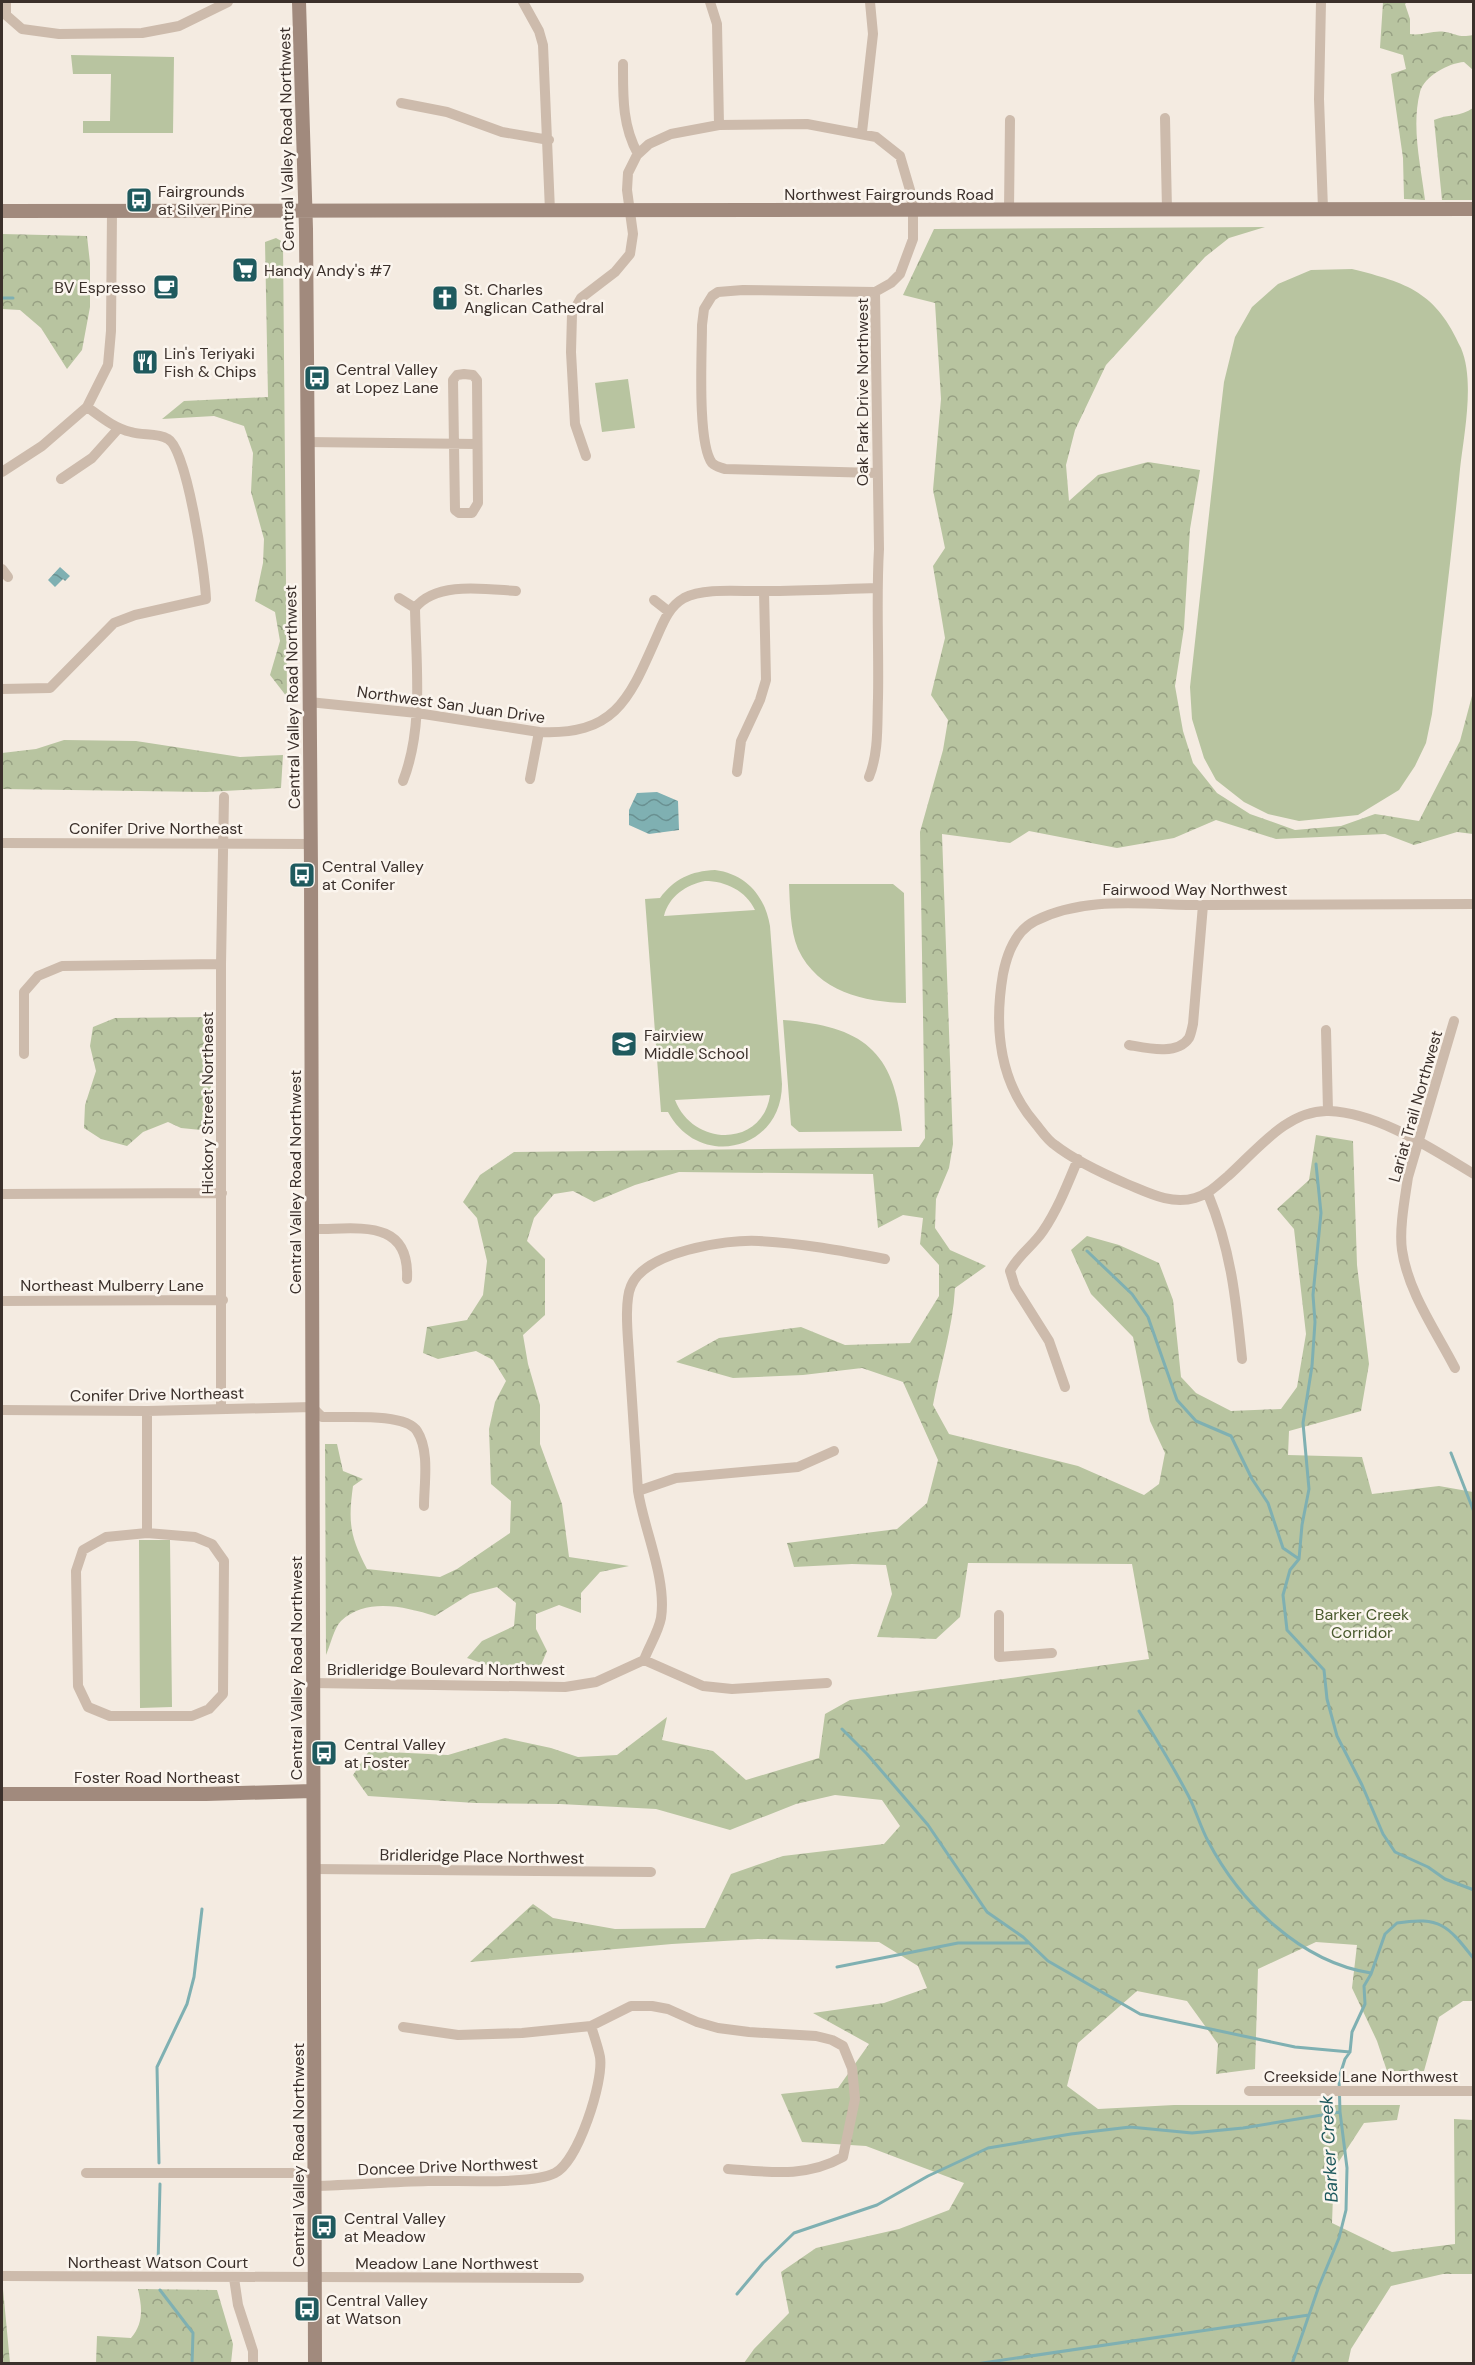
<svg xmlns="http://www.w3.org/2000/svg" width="1475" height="2365" font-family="'DM Sans',sans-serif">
  <defs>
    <pattern id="forest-crowns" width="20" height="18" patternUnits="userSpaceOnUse" patternTransform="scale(1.5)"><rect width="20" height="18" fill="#b8c4a0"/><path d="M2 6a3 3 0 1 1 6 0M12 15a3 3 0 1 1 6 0" fill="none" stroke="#97a083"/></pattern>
    <pattern id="water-waves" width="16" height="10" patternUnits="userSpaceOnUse" patternTransform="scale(1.5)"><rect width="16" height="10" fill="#7fb0b2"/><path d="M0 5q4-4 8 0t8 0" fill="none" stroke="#699091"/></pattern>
  </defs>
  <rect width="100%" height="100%" fill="#f4ebe1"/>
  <!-- green -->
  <path fill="#b8c4a0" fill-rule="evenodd" d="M71,55L174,57L173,133H83V121H110L111,74H73Z
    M1352,269C1408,283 1436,292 1461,348C1475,381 1464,434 1460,469C1452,551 1442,633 1432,714L1426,743L1415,766L1399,790L1358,815L1299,821L1268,814L1244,802L1216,780L1204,758L1192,719L1190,687L1218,433L1224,382L1235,337L1252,307L1278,284L1311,270Z
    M628,379L635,428L602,432L595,383Z
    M715,870C746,874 765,896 770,926L782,1084C782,1151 699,1170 668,1112H661L645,899L660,898C674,879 691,871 715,870ZM705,881C726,881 746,891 755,910L664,916C669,896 686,885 705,881ZM770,1095C763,1147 694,1148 675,1100Z
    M789,884H893L904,893L906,1003C864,1002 818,992 798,949C790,930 790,905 789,884Z
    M783,1020C862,1026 895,1050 902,1131L799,1132L791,1125Z
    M139,1540H170L172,1707L140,1708Z"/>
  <!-- forest -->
  <path fill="url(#forest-crowns)" d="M1383,2H1407L1405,4L1410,19V34C1422,36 1433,30 1445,32C1457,34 1459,38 1473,35V70L1464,62C1449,63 1424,76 1420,92C1411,127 1421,166 1425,200L1404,199L1403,158L1391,74L1406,69L1403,55L1380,48Z
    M1473,108V200H1442L1434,120C1447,114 1461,117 1473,108Z
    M1265,227L1229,238L1205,257L1106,365L1075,430L1066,465L1069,501L1098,475L1148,462L1200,470L1190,529L1184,628L1175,686L1183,731L1193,763L1217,793L1250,814L1295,830L1341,826L1375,814L1419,821L1460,741L1473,692V834L1457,832L1414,845L1385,834L1276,839L1216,820L1174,838L1117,848L1029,831L1010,843L942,834L953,1144L949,1168L936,1199L935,1228L950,1250L986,1266L955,1288C953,1328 940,1366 933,1405L949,1434L1078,1466L1144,1495L1159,1484L1165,1453L1150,1421L1133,1337L1091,1294L1071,1250L1087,1236L1119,1245L1159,1263L1173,1300L1181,1377L1196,1393L1231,1411L1281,1409L1297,1387L1306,1334L1294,1229L1277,1209L1309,1180L1316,1135L1353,1141L1357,1265L1369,1364L1361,1411L1289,1431L1288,1455L1362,1457L1372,1494L1439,1486L1473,1492V2001H1463L1439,2017L1424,2071H1387L1377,2041L1352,1988L1357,1945L1316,1942L1258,1969L1255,2069L1216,2074L1218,2044L1187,2001L1137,1991L1078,2043L1067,2086L1098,2109L1174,2105H1400L1397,2120L1364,2123L1334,2169L1332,2223L1392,2252L1455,2244L1454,2119L1473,2120V2274H1443L1391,2286L1351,2349L1348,2363H744L754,2349L789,2313L781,2272L816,2248L899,2229L949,2210L964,2183L866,2146L802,2142L781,2094L838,2088L869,2044L813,2013L884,2003L927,1988L918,1966L879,1942L758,1939L672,1944L470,1962L533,1904L553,1918L615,1929L705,1928L731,1874L783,1856L884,1844L900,1826L882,1800L835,1795L796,1804L730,1830L656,1809L560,1804L475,1803L368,1796L353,1775L369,1751L448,1755L505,1738L551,1748L578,1757L617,1755L667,1717L662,1740L713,1751L746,1780L819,1758L825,1714L850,1700L1149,1659L1132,1564L968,1563L960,1617L936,1639L877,1637L892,1594L886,1565L852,1564L794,1567L787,1543L897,1529L927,1503L938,1460L903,1382L862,1368L803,1375L733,1378L676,1362L719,1338L801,1327L845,1345L910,1343L939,1296V1265L920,1244L923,1218L903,1215L878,1228L873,1174L679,1172L635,1185L594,1202L573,1191L554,1194L534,1218L527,1241L545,1259V1315L523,1335L528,1364L540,1405V1444L562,1504L569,1557L629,1566L600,1572L581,1593V1613L559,1605L536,1614V1629L547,1651L538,1672L510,1673L467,1658L482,1641L514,1626L516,1603L497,1587L470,1594L435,1616C405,1607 367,1597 341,1621C334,1628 330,1646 326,1655L325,1444H337L343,1471L363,1479L353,1486C348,1523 350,1536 367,1569L440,1577L457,1569L510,1533L511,1501L491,1484L489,1429L495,1402L506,1381L493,1360L476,1351L438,1359L423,1353L427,1327L467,1320L483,1295L487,1261L477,1218L463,1202L480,1175L514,1152L919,1147L925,1138L920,832L943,750L948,720L931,695L945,638L933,566L945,548L933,490L941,399L935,303L903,295L934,229Z
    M2,234L87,236L90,263V307L82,350L67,369L41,328L20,310L2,309Z
    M276,238L283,242L287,697L270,675L280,641L275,612L255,601L263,563L264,539L251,492L253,453L244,426L214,416L162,419L184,401L268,397L265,242Z
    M64,740L136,741L240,757L283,755L281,788L206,792L2,789V753L36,749Z
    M211,1017V1131L181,1128L168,1122L143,1132L127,1146L101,1139L84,1128L85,1105L96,1071L90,1046L93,1027L115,1018Z
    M2,2289H3L10,2363H2Z
    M138,2289L217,2290L233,2344L231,2363H96L97,2336L131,2338C144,2323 142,2307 138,2289Z"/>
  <!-- water -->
  <path fill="url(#water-waves)" d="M60,567L70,576L65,581L63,579L55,587L48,580Z
    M657,792L678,801L679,830L649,834L629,825V810L637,793Z"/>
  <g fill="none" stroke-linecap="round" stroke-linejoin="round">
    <!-- stream -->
    <path stroke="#7fb0b2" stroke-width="3" d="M2,298H13
      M1316,1164L1321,1213L1313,1295L1315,1322L1312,1366L1303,1423L1309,1489L1302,1525L1299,1559L1290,1570L1283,1595L1287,1630L1324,1670L1327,1699L1337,1736L1362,1785L1383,1834L1395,1852L1428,1867L1445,1879L1474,1890
      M1087,1251L1132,1294L1148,1317L1177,1400L1196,1421L1231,1436L1252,1479L1268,1503L1283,1548L1299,1559
      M1451,1453L1474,1512
      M1139,1711C1156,1739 1173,1766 1188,1795C1196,1810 1200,1826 1208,1841C1240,1902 1300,1962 1371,1973
      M842,1729L867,1754L928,1825L987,1912L1023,1937L1048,1961L1140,2014L1295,2047L1350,2052
      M837,1967L958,1943H1028
      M159,2163L157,2067L187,2004L194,1977L202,1909
      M158,2265L160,2184
      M160,2290L193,2333L192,2364
      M737,2294L763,2263L794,2233L877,2205L928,2176L988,2148L1071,2134L1130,2127L1192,2133L1243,2128L1340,2112
      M976,2364L1309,2315
      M1292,2364L1319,2286L1339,2238L1346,2210L1347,2168L1340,2112L1339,2078L1345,2059L1350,2052L1352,2032L1365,2004L1364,1986L1371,1974L1385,1934L1397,1923C1441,1916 1448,1926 1474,1959"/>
    <!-- street -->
    <path stroke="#cdbbac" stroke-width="10" d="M6,2V15L22,29L59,34L142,33L179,26L228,2
      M523,2L539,31L543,45L550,211
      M710,2L717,24L719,125
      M1321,2L1319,99L1323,209
      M623,64C623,95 622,126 638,154
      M401,103L447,112L502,132L549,140
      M1165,118L1167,210
      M862,132L873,34L870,2
      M1009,210L1010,120
      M464,374L473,375L477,380L478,503L472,513H459L455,510L453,380L457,375Z
      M306,442L477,444
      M586,456L575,424L571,352L572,314L581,298L615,272L630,254L633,234L627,190L628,173L637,155L649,144L671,134L719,125L807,124L876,137L900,156L910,190L913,210V239L900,274L891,283L875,292L743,290L718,292L712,296L704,309L702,325C702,353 697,443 712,463C716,467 720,467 725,469L877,473
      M2,472L42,446L87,407L108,365L111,331L112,211
      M61,479L92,458L118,429
      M2,569L8,577
      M399,598L415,608
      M654,600L668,611
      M2,689L50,688L114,623L135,615L206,599C205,573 187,449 168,439C156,432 143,436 131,432C114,428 101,417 87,407
      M309,702L417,713L539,732C617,736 630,697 658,634C664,620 670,606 684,598C705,587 743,592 766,591C803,591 840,589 877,588
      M737,772L741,741L760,700L766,680L764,591
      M869,777C879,752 877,725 878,698C879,648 876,599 879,549L875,292
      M530,779L539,732
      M403,781C424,727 416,665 415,608C436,581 485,589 516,591
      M2,843L311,844
      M1474,904C1385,904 1297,905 1209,905C1152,906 1088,894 1035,921C1015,931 1007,954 1003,974C994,1027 999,1081 1035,1123C1041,1130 1047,1140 1055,1145C1075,1161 1104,1174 1127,1184C1149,1193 1171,1205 1195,1198C1209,1194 1217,1185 1228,1176C1256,1151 1288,1109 1329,1111C1379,1113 1432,1149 1474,1174
      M1454,1021L1408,1177C1405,1198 1399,1229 1402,1250C1408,1292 1436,1331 1455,1368
      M1326,1030L1328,1111
      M1129,1045C1146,1048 1177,1056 1189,1038C1191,1034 1192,1028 1193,1024L1203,905
      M24,1054V992L38,976L62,966L221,964
      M2,1194L222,1193
      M1208,1194C1231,1250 1236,1299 1242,1359
      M311,1229C355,1230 410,1216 407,1279
      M2,1301L223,1300
      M1065,1387L1049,1341L1015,1287L1010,1271C1018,1255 1033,1246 1043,1231C1058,1209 1068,1183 1078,1159
      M221,1408V964L224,797
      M2,1410L147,1411L312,1407L322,1417C343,1418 405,1412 417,1431C430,1451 424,1484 424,1506
      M147,1411V1533
      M638,1491L676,1478L798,1467L834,1451
      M147,1533L195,1537L212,1544L224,1561L223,1694L209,1709L192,1716H110L88,1707L78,1686L76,1571L83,1550L106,1537Z
      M999,1615V1657L1052,1653
      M644,1660L703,1686L732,1689L827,1683
      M313,1683L565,1687L596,1682L644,1660C649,1646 658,1633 661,1618C667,1579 644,1530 638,1491C635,1446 632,1400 629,1355C628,1337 624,1302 631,1286C645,1252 725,1239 759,1241C801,1243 843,1251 885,1259
      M313,1869L651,1872
      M403,2027L458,2035L522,2033L591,2026L631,2006H652L668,2009L697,2022L718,2028L749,2032L816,2036L832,2040L843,2046L852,2068L855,2099L843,2157C806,2178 769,2172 728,2169
      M1249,2091H1474
      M86,2173H314
      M314,2186C352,2185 390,2182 428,2181C459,2180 531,2185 555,2173C578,2162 604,2081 600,2057C598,2047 594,2036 591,2026
      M2,2276L579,2278
      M234,2278L238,2305L253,2351V2364"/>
    <!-- secondary -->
    <path stroke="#a18a7d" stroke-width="14" d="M299,2L306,229L311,870L315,2364
      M2,211L1474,209
      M2,1794H206L312,1791"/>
  </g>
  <!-- icons -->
  <defs>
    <symbol id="bus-square" viewBox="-11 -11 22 22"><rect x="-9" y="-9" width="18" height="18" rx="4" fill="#1f5a5e" stroke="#fbf5ee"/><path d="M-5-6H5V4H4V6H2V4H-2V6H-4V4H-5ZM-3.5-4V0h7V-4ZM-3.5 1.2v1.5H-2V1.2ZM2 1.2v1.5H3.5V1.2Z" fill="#fff"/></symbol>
    <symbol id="supermarket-square" viewBox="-11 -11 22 22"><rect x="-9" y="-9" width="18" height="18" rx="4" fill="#1f5a5e" stroke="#fbf5ee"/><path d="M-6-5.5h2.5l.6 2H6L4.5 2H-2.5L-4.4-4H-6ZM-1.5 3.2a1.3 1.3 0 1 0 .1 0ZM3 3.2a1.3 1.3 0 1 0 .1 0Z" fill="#fff"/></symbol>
    <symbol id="cafe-square" viewBox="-11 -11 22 22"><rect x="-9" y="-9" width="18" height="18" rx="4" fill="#1f5a5e" stroke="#fbf5ee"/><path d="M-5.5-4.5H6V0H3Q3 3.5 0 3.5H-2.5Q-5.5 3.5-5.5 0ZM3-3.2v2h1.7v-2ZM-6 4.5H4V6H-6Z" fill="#fff"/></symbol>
    <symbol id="church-square" viewBox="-11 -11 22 22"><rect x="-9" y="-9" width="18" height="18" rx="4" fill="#1f5a5e" stroke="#fbf5ee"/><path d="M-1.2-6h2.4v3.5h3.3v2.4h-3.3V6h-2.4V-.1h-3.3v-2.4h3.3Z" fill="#fff"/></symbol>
    <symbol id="restaurant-square" viewBox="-11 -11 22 22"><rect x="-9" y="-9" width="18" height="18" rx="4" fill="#1f5a5e" stroke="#fbf5ee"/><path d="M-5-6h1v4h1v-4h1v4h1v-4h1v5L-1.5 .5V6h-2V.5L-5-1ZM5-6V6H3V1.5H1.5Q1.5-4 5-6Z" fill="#fff"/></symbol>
    <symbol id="school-square" viewBox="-11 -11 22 22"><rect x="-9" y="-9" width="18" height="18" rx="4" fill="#1f5a5e" stroke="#fbf5ee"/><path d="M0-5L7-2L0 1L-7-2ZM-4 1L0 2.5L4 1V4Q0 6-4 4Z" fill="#fff"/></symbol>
  </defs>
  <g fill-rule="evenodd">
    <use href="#bus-square" x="124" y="185" width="30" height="30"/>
    <use href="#supermarket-square" x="230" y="255" width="30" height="30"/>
    <use href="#cafe-square" x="151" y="272" width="30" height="30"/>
    <use href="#church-square" x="430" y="283" width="30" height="30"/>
    <use href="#restaurant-square" x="130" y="347" width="30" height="30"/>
    <use href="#bus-square" x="302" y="363" width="30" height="30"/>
    <use href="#bus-square" x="287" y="860" width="30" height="30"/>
    <use href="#school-square" x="609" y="1029" width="30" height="30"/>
    <use href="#bus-square" x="309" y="1738" width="30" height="30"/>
    <use href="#bus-square" x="309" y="2212" width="30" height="30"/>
    <use href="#bus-square" x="292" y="2294" width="30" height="30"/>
  </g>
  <g text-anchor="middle" stroke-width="5" stroke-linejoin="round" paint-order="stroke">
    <!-- street labels -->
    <g font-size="16" fill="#3b302b" stroke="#fbf5ee">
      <text transform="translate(286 139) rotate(-91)" y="6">Central Valley Road Northwest</text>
      <text x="889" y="200">Northwest Fairgrounds Road</text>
      <text transform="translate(862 392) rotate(-90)" y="6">Oak Park Drive Northwest</text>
      <text transform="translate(292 697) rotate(-91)" y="6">Central Valley Road Northwest</text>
      <text transform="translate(451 704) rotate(8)" y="6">Northwest San Juan Drive</text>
      <text x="156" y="834">Conifer Drive Northeast</text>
      <text x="1195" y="895">Fairwood Way Northwest</text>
      <text transform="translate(207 1103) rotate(-90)" y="6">Hickory Street Northeast</text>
      <text transform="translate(1415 1106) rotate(-74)" y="6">Lariat Trail Northwest</text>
      <text transform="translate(295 1182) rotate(-90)" y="6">Central Valley Road Northwest</text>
      <text x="112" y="1291">Northeast Mulberry Lane</text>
      <text transform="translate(157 1394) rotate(-1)" y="6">Conifer Drive Northeast</text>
      <text transform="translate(296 1668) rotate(-90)" y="6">Central Valley Road Northwest</text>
      <text x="446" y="1675">Bridleridge Boulevard Northwest</text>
      <text x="157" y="1783">Foster Road Northeast</text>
      <text transform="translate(482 1856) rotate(1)" y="6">Bridleridge Place Northwest</text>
      <text x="1361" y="2082">Creekside Lane Northwest</text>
      <text transform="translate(298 2155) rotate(-90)" y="6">Central Valley Road Northwest</text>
      <text transform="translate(448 2166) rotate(-2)" y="6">Doncee Drive Northwest</text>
      <text x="158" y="2268">Northeast Watson Court</text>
      <text x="447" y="2269">Meadow Lane Northwest</text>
    </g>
    <!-- poi labels -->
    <g font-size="16" fill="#3b302b" stroke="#fbf5ee" text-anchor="start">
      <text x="158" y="197">Fairgrounds<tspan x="158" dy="18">at Silver Pine</tspan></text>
      <text x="264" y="276">Handy Andy's #7</text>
      <text x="146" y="293" text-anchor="end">BV Espresso</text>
      <text x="464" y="295">St. Charles<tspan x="464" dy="18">Anglican Cathedral</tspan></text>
      <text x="164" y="359">Lin's Teriyaki<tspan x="164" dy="18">Fish &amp; Chips</tspan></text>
      <text x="336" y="375">Central Valley<tspan x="336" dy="18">at Lopez Lane</tspan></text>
      <text x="322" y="872">Central Valley<tspan x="322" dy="18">at Conifer</tspan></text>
      <text x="644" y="1041">Fairview<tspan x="644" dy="18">Middle School</tspan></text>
      <text x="344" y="1750">Central Valley<tspan x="344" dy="18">at Foster</tspan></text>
      <text x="344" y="2224">Central Valley<tspan x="344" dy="18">at Meadow</tspan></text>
      <text x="326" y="2306">Central Valley<tspan x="326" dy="18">at Watson</tspan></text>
    </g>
    <!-- park labels -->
    <g font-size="16" fill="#4a5a2e" stroke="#fbf5ee">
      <text x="1362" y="1620">Barker Creek<tspan x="1362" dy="18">Corridor</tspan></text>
    </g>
    <!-- water labels -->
    <g font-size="18" font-style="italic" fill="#1f5a5e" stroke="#fbf5ee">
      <text transform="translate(1329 2149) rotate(-93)" y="6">Barker Creek</text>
    </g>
  </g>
  <!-- border -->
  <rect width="1475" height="2365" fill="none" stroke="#3b302b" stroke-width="6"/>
</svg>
